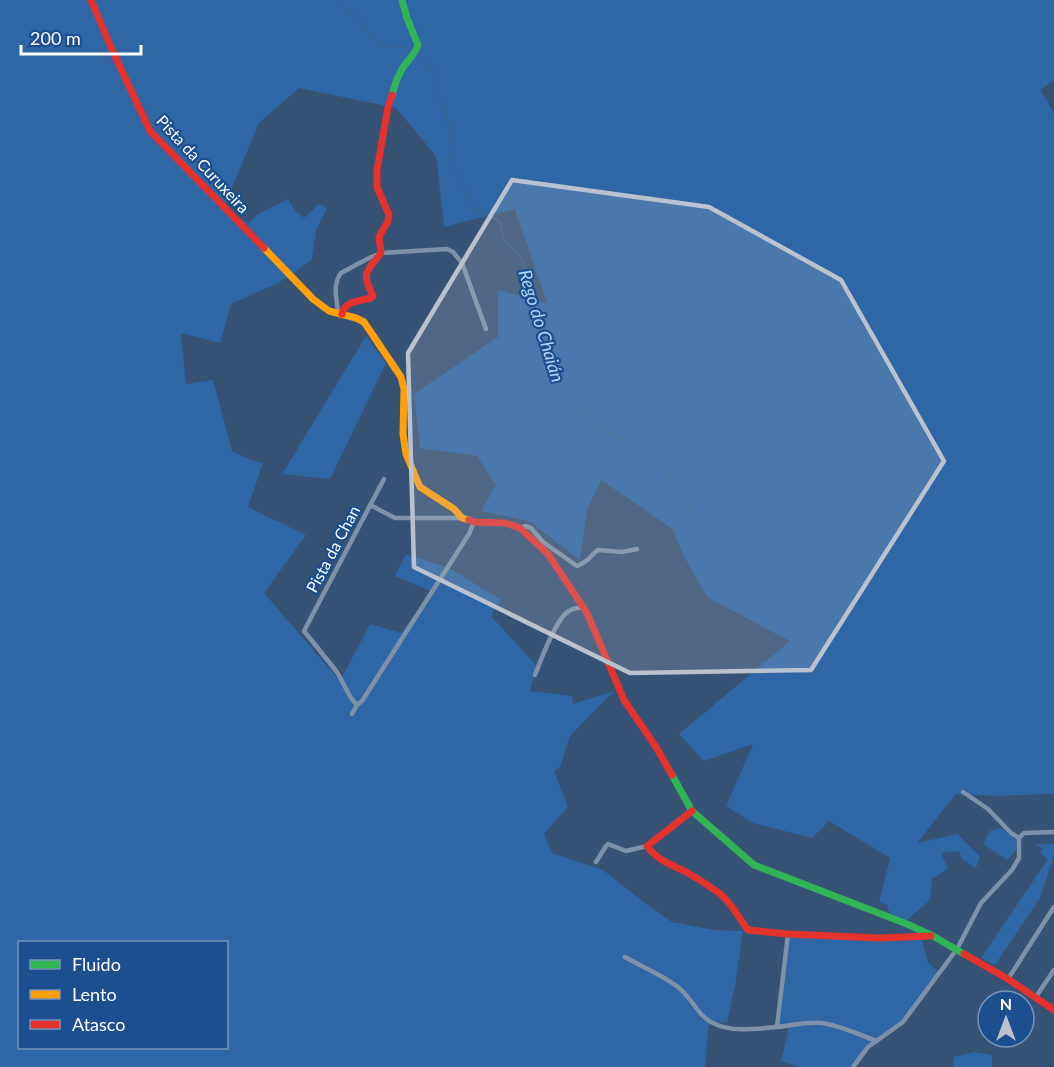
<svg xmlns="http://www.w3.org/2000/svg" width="1054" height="1067" font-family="Lato,sans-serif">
  <rect width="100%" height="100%" fill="#365274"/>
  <!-- green -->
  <path fill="#2f66a5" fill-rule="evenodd" d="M0,0H1054V80L1041,90L1054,113V794L996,796L956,794L917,843L957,834L980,856L976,868L962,859L959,851L941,853L948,869L932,879L930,900L906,921L889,912L887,905L879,902L890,858L829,821L812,838L753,823L726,806L753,744L704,761L679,734L790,641L707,597L684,556L673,529L601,480L587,509L580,560L529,521L481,511L496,485L477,456L420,448L414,394L498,337V290L547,303L515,209L444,227L436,156L396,108L299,88L259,123L223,209L249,223L258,214L288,199L295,211L304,218L319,204L327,208L316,231L312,259L294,273L278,283L231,304L220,343L181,333L186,384L213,380L232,451L253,461L263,463L248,507L306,535L264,593L340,681L370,624L401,633L433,592L395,576L406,554L449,568L501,600L491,616L536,665L530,691L572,696L573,704L614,691L570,736L560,767L554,771L568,807L544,834L552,853L603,870L646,904L672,922L714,930L743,931L735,986L727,1023L709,1022L705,1067H0ZM20,942H226V1048H20Z
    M366,336L386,363L330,479L282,474Z
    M1000,828L1017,841L1016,850L1007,860L983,844L990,831Z
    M1035,844H1054V856L1040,898L995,965L981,958L1048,859L1040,853L1043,849Z
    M788,934L921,937L928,962L940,973L903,1022L866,1050L853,1067H799L781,1061L789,1027L803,1025H823L815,1023L777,1027Z
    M975,1052L992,1055V1067H953L954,1057Z"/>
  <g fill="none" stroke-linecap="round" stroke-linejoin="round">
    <!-- stream -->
    <path stroke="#3b618d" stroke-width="1.5" d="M339,0L346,12C366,14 356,26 368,33C372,36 378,42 384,44C393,48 403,45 412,49
      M419,53L439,78V101L445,109L451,140L454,170L473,208L499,221L504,239L521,257L537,326L548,345L555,362L558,386L569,408L587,417L598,425L626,442L663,471L675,483L689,501V512L678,531
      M675,538V537"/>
    <!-- street -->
    <path stroke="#7d92a8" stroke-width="4.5" d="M338,313C337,299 332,285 341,273L369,258L381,253L447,249L453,252L462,263L486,329
      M370,505L395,518H462
      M520,528L525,526L531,528L543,542L577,566C590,561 589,556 598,550L622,552L637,549
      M535,675C541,660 556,618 569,611C573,608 579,608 583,607
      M357,705L351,698L337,672L304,631L384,479
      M352,714L357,705L362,701L469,534L474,522
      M963,792L988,809L1011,833L1019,838
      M596,862L606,846L608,844L626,851L647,846
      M625,957C642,967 662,975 678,987C688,995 694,1006 702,1015C721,1035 753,1029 777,1027L788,934
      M1008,979L1054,907
      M1035,998L1054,970
      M777,1027C792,1026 806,1021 821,1023C840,1025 859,1035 877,1041
      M853,1067L868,1047L903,1022L957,949L981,903L1012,870L1019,858V838L1024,833L1054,832"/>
    <!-- fast -->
    <path stroke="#30b455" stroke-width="7" d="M392,95C395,84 398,75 404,66C409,59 415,54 418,45L407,18L402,0
      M672,775L692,811L754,865L907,924L933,936L964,954"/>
    <!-- slow -->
    <path stroke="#ff9f0a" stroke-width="7" d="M264,248L313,299L329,311L356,318L364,322L401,377L404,389L403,434L406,454L420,487L454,509L462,518L469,520"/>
    <!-- jam -->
    <path stroke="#e5322d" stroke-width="7" d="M91,0L113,52L150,131L264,248
      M342,314C345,301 359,301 371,298L373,296C361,272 366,273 381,253L379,237L388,221L389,215L377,187V170L388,107L392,95
      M469,520L474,522L505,523L520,528L548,554L587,613L624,700L656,747L672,775
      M692,811L647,846C657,860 672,865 686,872C697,878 708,885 719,893C732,903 738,917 748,930L788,934L879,938L931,936
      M964,954L1008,979L1054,1010"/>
  </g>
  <!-- marked area -->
  <path fill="#b9c2ce" fill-opacity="0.2" stroke="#b9c2ce" stroke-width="4.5" stroke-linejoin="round" d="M512,180L709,207L841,280L944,461L811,670L630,673L414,567L408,353Z"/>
  <g text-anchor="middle" stroke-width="4.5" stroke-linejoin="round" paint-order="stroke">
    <!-- street labels -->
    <g font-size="16" fill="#fff" stroke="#1b4f8f">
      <text transform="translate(203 164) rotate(47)" y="6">Pista da Curuxeira</text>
      <text transform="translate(333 549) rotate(-62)" y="6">Pista da Chan</text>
    </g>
    <!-- water labels -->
    <g font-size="18" font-style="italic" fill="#b5d3f5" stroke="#1b4f8f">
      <text transform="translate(541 326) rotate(73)" y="6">Rego do Chaián</text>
    </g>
  </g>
  <!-- legend -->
  <rect x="18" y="941" width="210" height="108" fill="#1b4f8f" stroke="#7695bc" stroke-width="1.5"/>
  <rect x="30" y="960" width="30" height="9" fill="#30b455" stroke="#7695bc" stroke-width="1.5"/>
  <text x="72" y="971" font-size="18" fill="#ffffff">Fluido</text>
  <rect x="30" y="990" width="30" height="9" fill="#ff9f0a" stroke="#7695bc" stroke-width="1.5"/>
  <text x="72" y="1001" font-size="18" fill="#ffffff">Lento</text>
  <rect x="30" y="1020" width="30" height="9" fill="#e5322d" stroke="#7695bc" stroke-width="1.5"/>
  <text x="72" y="1031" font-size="18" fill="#ffffff">Atasco</text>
  <!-- north arrow -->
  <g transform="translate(1006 1019)"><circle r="28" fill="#1b4f8f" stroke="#7695bc" stroke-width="1.5"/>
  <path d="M0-4.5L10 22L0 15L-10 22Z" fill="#b9c2ce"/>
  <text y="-9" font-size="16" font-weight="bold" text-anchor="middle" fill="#ffffff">N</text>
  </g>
  <!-- scale -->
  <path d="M21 45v9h120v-9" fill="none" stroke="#ffffff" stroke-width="3"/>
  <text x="30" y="45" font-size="18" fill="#ffffff" stroke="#1b4f8f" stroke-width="4.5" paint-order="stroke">200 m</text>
</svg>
